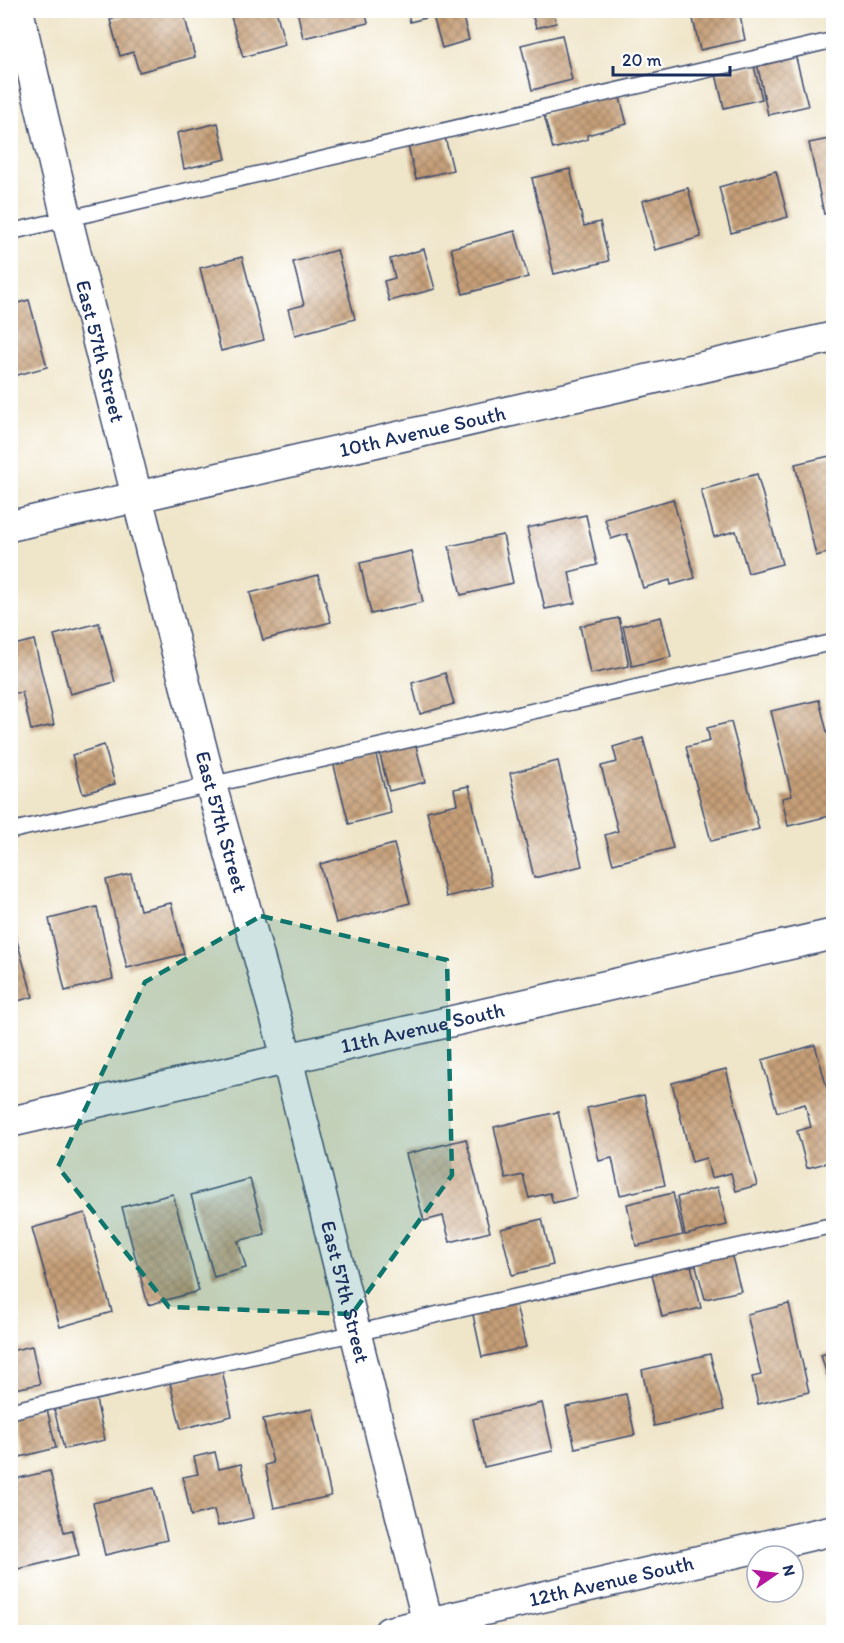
<svg xmlns="http://www.w3.org/2000/svg" width="844" height="1643" font-family="Itim,sans-serif">
  <defs>
    <pattern id="building-cross-hatch" width="8" height="8" patternUnits="userSpaceOnUse" patternTransform="scale(1.5)"><rect width="8" height="8" fill="#c69f77"/><path d="M0 0l8 8M0 8l8-8" fill="none" stroke="#a08265"/></pattern>
  </defs>
  <rect width="100%" height="100%" fill="#fff"/>
  <filter id="ink" filterUnits="userSpaceOnUse"><feTurbulence type="fractalNoise" baseFrequency=".0167" numOctaves="2"/><feDisplacementMap in="SourceGraphic" scale="12" xChannelSelector="R" yChannelSelector="G"/><feConvolveMatrix kernelMatrix="1 2 1 2 8 2 1 2 1" color-interpolation-filters="sRGB"/></filter>
  <filter id="wash" filterUnits="userSpaceOnUse"><feTurbulence type="fractalNoise" baseFrequency=".008" numOctaves="4" result="noise"/><feDisplacementMap in="SourceGraphic" scale="24" xChannelSelector="R" yChannelSelector="G"/><feGaussianBlur stdDeviation="1.35" result="paint"/><feColorMatrix in="noise" values="0 0 0 0 0 0 0 0 0 0 0 0 0 0 0 0 0 1.4 0 .05"/><feComposite in="paint" operator="in"/></filter>
  <g filter="url(#wash)">
    <rect width="100%" height="100%" fill="#efe5c9"/>
    <g id="blocks">
      <!-- building -->
      <path fill="url(#building-cross-hatch)" d="M145,10H183L195,57L139,72L133,52L120,56L110,20Z
        M229,10H276L285,45L243,57Z
        M297,10H365L368,23L303,38Z
        M407,10H461L469,40L442,48L433,16L410,22Z
        M531,10H553L556,23L536,28Z
        M691,10H739L745,40L700,50Z
        M562,35L572,80L532,90L521,45Z
        M795,54L808,106L768,115L757,63Z
        M754,66L762,99L724,108L716,74Z
        M619,94L627,124L587,135L588,139L553,149L544,115Z
        M218,123L226,159L184,169L177,133Z
        M445,137L453,170L416,179L408,145Z
        M834,138V212L824,214L809,143Z
        M570,169L584,226L600,222L609,261L554,274L532,178Z
        M776,171L788,217L731,233L719,187Z
        M688,188L701,237L655,250L642,201Z
        M515,231L528,277L463,294L451,248Z
        M424,249L435,289L389,301L384,281L395,278L390,259Z
        M337,250L355,319L295,335L288,309L304,305L293,262Z
        M242,257L264,340L221,351L200,268Z
        M29,300L47,367L10,377V305Z
        M834,455V551L816,556L795,464Z
        M757,474L782,564L748,573L736,531L714,537L701,490Z
        M673,499L695,578L671,585L670,580L643,588L627,534L611,539L605,519Z
        M586,515L597,565L569,572L575,603L545,609L527,528Z
        M503,535L513,583L461,595L449,546Z
        M411,551L423,602L371,614L360,563Z
        M318,575L331,622L263,640L250,593Z
        M661,617L671,657L632,666L623,626Z
        M619,618L629,666L590,674L580,626Z
        M99,623L115,682L70,694L54,635Z
        M34,640L54,725L31,730L22,692L10,694V646Z
        M445,673L454,704L420,714L412,683Z
        M819,700L834,759V815L788,826L782,798L792,796L771,711Z
        M731,722L759,829L711,841L686,747L710,741L707,728Z
        M643,738L673,848L613,864L605,835L618,831L601,766L617,762L613,747Z
        M415,742L425,782L389,791L379,751Z
        M104,745L115,784L83,794L72,755Z
        M375,751L391,813L349,824L333,762Z
        M558,761L582,866L534,878L510,773Z
        M469,786L492,886L446,897L427,811L457,804L454,789Z
        M394,844L410,903L336,923L320,864Z
        M131,874L140,910L171,903L184,954L127,968L106,880Z
        M97,907L113,979L65,991L49,919Z
        M15,934L33,997L10,1003V936Z
        M815,1045L834,1113V1161L807,1168L797,1131L811,1127L805,1104L777,1112L762,1060Z
        M726,1069L757,1185L736,1191L731,1173L711,1178L706,1158L692,1162L672,1083Z
        M644,1095L665,1185L620,1195L612,1158L599,1161L587,1108Z
        M558,1112L577,1197L553,1203L550,1193L529,1198L523,1175L506,1179L494,1127Z
        M466,1139L490,1232L450,1242L443,1216L424,1221L406,1154Z
        M250,1179L265,1234L238,1241L246,1268L214,1277L191,1195Z
        M718,1187L727,1225L685,1235L677,1197Z
        M673,1193L683,1235L636,1246L627,1204Z
        M173,1194L199,1291L148,1305L122,1207Z
        M85,1213L112,1312L60,1327L32,1228Z
        M542,1219L553,1265L512,1275L501,1229Z
        M731,1253L741,1291L705,1299L695,1262Z
        M690,1261L701,1308L662,1317L651,1270Z
        M515,1301L526,1347L482,1357L472,1310Z
        M789,1304L809,1392L758,1404L752,1377L761,1375L747,1314Z
        M32,1346L40,1384L10,1390V1351Z
        M834,1351V1384L830,1385L821,1355Z
        M710,1354L724,1410L654,1426L642,1370Z
        M222,1370L232,1416L181,1429L170,1383Z
        M626,1394L635,1435L575,1448L566,1407Z
        M95,1395L105,1440L64,1449L53,1405Z
        M542,1403L553,1451L484,1467L473,1419Z
        M47,1409L56,1448L20,1457L11,1417Z
        M312,1409L331,1496L274,1508L265,1465L273,1463L263,1419Z
        M215,1452L219,1469L241,1464L253,1518L218,1526L214,1510L191,1516L183,1477L198,1474L194,1457Z
        M50,1471L64,1532L72,1530L79,1555L18,1569L10,1536V1480Z
        M154,1488L167,1540L105,1555L93,1503Z"/>
    </g>
  </g>
  <g filter="url(#ink)">
    <use href="#blocks" fill-opacity="0" stroke="#3b4a6e" stroke-width="1.5"/>
    <g fill="none" stroke-linecap="round" stroke-linejoin="round">
      <defs>
        <path id="service" d="M10,232L834,40
          M10,831L834,642
          M10,1411L834,1225"/>
        <g id="minor">
          <path id="s1" d="M18,10L67,219L137,497L211,785L287,1058L430,1632"/>
          <path id="s2" d="M10,526L834,337"/>
          <path id="s3" d="M10,1122L834,934"/>
          <path id="s4" d="M389,1632L834,1530"/>
        </g>
      </defs>
      <!-- service casing -->
      <use href="#service" stroke="#3b4a6e" stroke-width="18"/>
      <!-- minor casing -->
      <use href="#minor" stroke="#3b4a6e" stroke-width="33"/>
      <!-- service -->
      <use href="#service" stroke="#fff" stroke-width="15"/>
      <!-- minor -->
      <use href="#minor" stroke="#fff" stroke-width="30"/>
    </g>
  </g>
  <!-- marked area -->
  <path fill="#0f766e" fill-opacity="0.2" stroke="#0f766e" stroke-width="4.5" stroke-dasharray="12 8" stroke-linejoin="round" d="M261,916L447,960L452,1175L352,1314L169,1307L58,1167L145,982Z"/>
  <g text-anchor="middle" stroke-width="4.5" stroke-linejoin="round" paint-order="stroke">
    <!-- street labels -->
    <g font-size="21" fill="#1b2f5e" stroke="#fff">
      <text dy="7" stroke="none"><textPath href="#s1" startOffset="351">East 57th Street</textPath></text>
      <text dy="7" stroke="none"><textPath href="#s2" startOffset="423">10th Avenue South</textPath></text>
      <text dy="7" stroke="none"><textPath href="#s1" startOffset="837">East 57th Street</textPath></text>
      <text dy="7" stroke="none"><textPath href="#s3" startOffset="423">11th Avenue South</textPath></text>
      <text dy="7" stroke="none"><textPath href="#s1" startOffset="1323">East 57th Street</textPath></text>
      <text dy="7" stroke="none"><textPath href="#s4" startOffset="228">12th Avenue South</textPath></text>
    </g>
  </g>
  <!-- margin -->
  <rect width="844" height="1643" fill="none" stroke="#fff" stroke-width="36"/>
  <!-- north arrow -->
  <g transform="translate(775 1574) rotate(76)"><circle r="28" fill="#ffffff" stroke="#a4acbf" stroke-width="1.5"/>
  <path d="M0-4.5L10 22L0 15L-10 22Z" fill="#b5179e"/>
  <text y="-9" font-size="16" font-weight="bold" text-anchor="middle" fill="#1b2f5e">N</text>
  </g>
  <!-- scale -->
  <path d="M613 66v9h117v-9" fill="none" stroke="#1b2f5e" stroke-width="3"/>
  <text x="622" y="66" font-size="18" fill="#1b2f5e" stroke="#ffffff" stroke-width="4.5" paint-order="stroke">20 m</text>
</svg>
